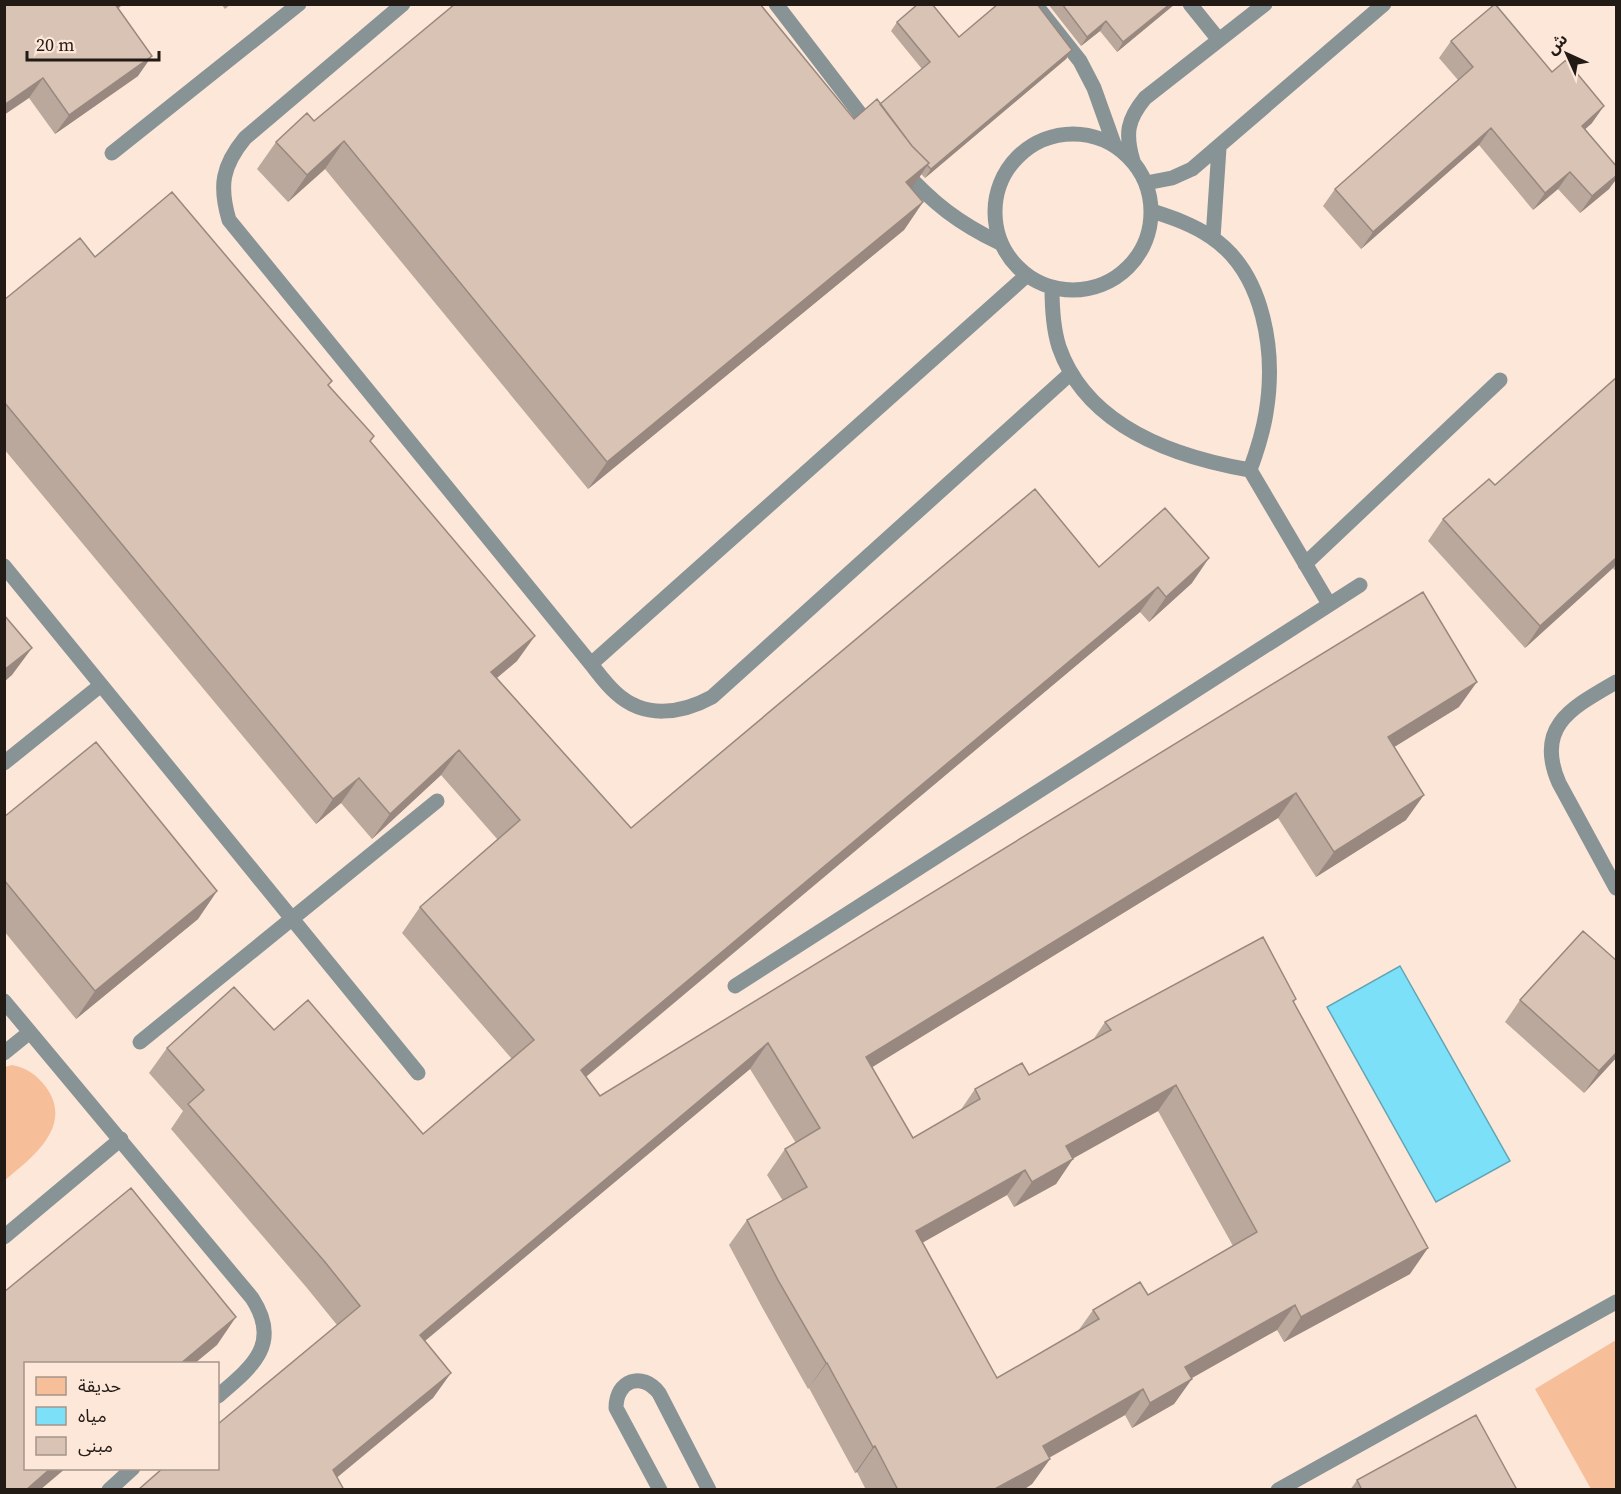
<svg xmlns="http://www.w3.org/2000/svg" width="1621" height="1494" font-family="'Source Serif 4','Noto Sans Arabic',serif">
  <rect width="100%" height="100%" fill="#fde7d9"/>
  <!-- green -->
  <path fill="#f7bf99" d="M12,1065C27,1068 37,1075 46,1087C74,1126 33,1157 5,1180V1067Z
    M1616,1340V1489H1591L1535,1389Z"/>
  <!-- water -->
  <path fill="#7de0f9" stroke="#62a5b5" stroke-width="1.5" d="M1400,966L1510,1161L1436,1202L1327,1007Z"/>
  <g fill="none" stroke-linecap="round" stroke-linejoin="round">
    <!-- lane -->
    <path stroke="#889396" stroke-width="15" d="M403,4L245,138C222,166 219,186 229,220L591,664C599,674 606,684 616,693C644,719 681,714 712,697L1071,373
      M776,4L871,128
      M1035,4L1080,61L1094,88L1114,144
      M1190,4L1219,40
      M995 212a78 78 0 1 1 156 0a78 78 0 1 1-156 0Z
      M112,153L299,4
      M1133,161C1125,134 1127,120 1145,98L1265,4
      M902,169C933,203 958,223 1000,243
      M1146,183L1172,178L1192,169L1384,4
      M1152,211C1173,218 1192,224 1211,237C1265,273 1276,353 1266,413C1263,432 1257,451 1250,470L1329,604
      M1213,238L1219,148
      M1052,288C1052,308 1053,328 1059,347C1087,427 1174,457 1250,470
      M1305,564L1500,380
      M4,566L418,1073
      M591,664L1026,276
      M1616,682C1573,707 1534,726 1559,783L1616,888
      M4,763L101,685
      M735,986L1360,585
      M4,1001L252,1298C282,1344 252,1367 218,1396
      M140,1042L437,801
      M4,1053L30,1032
      M4,1237L121,1139
      M109,1490L133,1468
      M660,1490L616,1408C616,1380 642,1371 659,1393L709,1490
      M1278,1490L1616,1302"/>
  </g>
  <!-- wall -->
  <path fill="#bba89c" fill-rule="evenodd" d="M4,4H123L118,9L138,76L55,134L29,98Z
    M221,4H231L225,9Z
    M1048,4H1175L1117,52L1100,31L1081,46Z
    M897,22L959,37L1072,50L1066,59L925,178L921,174L911,188L923,202L904,230L588,489L325,169L288,202L257,169L276,142L314,121L854,119L880,104L922,69L891,31Z
    M1451,41L1592,123L1585,129L1617,167V178L1609,189L1580,213L1558,189L1533,210L1479,145L1361,249L1323,206L1335,189L1458,80L1439,58Z
    M95,257L329,385L371,442L517,661L497,678L631,828L1099,567L1192,583L1149,622L1140,612L586,1077L600,1096L1459,707L1394,747L1406,820L1316,877L1278,818L872,1067L913,1138L960,1111L975,1089L1029,1075L1093,1040L1105,1022L1296,999L1294,1002L1410,1274L1284,1342L1277,1330L1192,1378L1174,1404L1132,1428L1125,1415L1049,1458L1050,1459L1032,1484L1023,1490H866L857,1472L855,1473L809,1388L808,1389L762,1307L729,1245L747,1220L783,1201L767,1175L785,1149L796,1143L750,1069L425,1341L433,1398L138,1490L337,1325L307,1288L171,1129L183,1111L149,1073L167,1048L274,1030L423,1134L512,1059L402,933L420,907L498,840L441,775L372,839L341,803L316,824L4,449V300ZM1158,1111L1233,1246L1148,1295L1093,1310L1078,1331L997,1378L923,1242L1007,1195L1014,1207L1056,1184L1073,1158Z
    M1617,377V573L1613,568L1525,648L1428,541L1443,519L1495,485Z
    M4,817L217,891L198,919L76,1019L4,931Z
    M1617,961V1057L1584,1093L1505,1022L1520,1000Z
    M1357,1480L1517,1490H1350Z"/>
  <!-- shaded-wall -->
  <path fill="#98887f" d="M111,4H123L99,22Z
    M1170,4H1175L1117,52L1123,42Z
    M1106,21L1100,31L1081,46L1087,37Z
    M1072,50L1066,59L925,178L931,169Z
    M152,56L138,76L55,134L69,115Z
    M43,78L29,98L4,115V105Z
    M1604,106L1592,123L1570,143L1582,126Z
    M1491,128L1479,145L1361,249L1373,232Z
    M344,141L325,169L288,202L307,175Z
    M929,163L910,191L906,182Z
    M1570,172L1558,189L1533,210L1545,193Z
    M1617,175V178L1609,189L1580,213L1592,196Z
    M923,202L904,230L588,489L607,462Z
    M1617,557V563L1613,568L1525,648L1540,626Z
    M1209,558L1192,583L1149,622L1166,597Z
    M1158,587L1140,612L564,1095L581,1070Z
    M535,636L517,661L474,697L491,672Z
    M32,648L12,675L4,682V670Z
    M1477,682L1459,707L1370,762L1388,737Z
    M459,750L441,775L372,839L390,814Z
    M359,778L341,803L316,824L333,799Z
    M1296,793L1278,818L848,1082L866,1057Z
    M1424,795L1406,820L1316,877L1334,852Z
    M217,891L198,919L76,1019L95,991Z
    M768,1043L750,1069L402,1360L420,1335Z
    M1617,1052V1057L1584,1093L1599,1071Z
    M1176,1085L1158,1111L1049,1172L1066,1146Z
    M1073,1159L1056,1184L1014,1207L1032,1182Z
    M1025,1170L1007,1195L899,1256L916,1231Z
    M1428,1248L1410,1274L1284,1342L1301,1317Z
    M1295,1305L1277,1330L1167,1392L1185,1367Z
    M236,1317L217,1345L194,1364H180Z
    M826,1363H827L808,1389Z
    M451,1373L433,1398L322,1490L333,1470Z
    M1192,1379L1174,1404L1132,1428L1150,1403Z
    M1143,1389L1125,1415L1025,1471L1043,1446Z
    M875,1446L857,1472L855,1473L873,1447Z
    M1050,1459L1032,1484L1023,1490H993Z
    M51,1468H66L40,1490H26Z"/>
  <!-- building -->
  <path fill="#d9c3b5" stroke="#98887f" stroke-width="1.5" fill-rule="evenodd" d="M4,4H115L152,56L69,115L43,78L4,105Z
    M455,4H760L854,119L877,99L912,146L929,163L906,182L923,202L607,462L344,141L307,175L276,142L307,113L314,121Z
    M918,4H932L959,37L998,4H1037L1072,50L931,169L927,165L929,163L912,146L880,104L930,62L897,22Z
    M1062,4H1170L1123,42L1106,21L1087,37Z
    M1495,4L1552,72L1566,60L1604,106L1582,126L1617,167V175L1592,196L1570,172L1545,193L1491,128L1373,232L1335,189L1473,67L1451,41Z
    M172,192L332,381L328,385L374,436L370,441L535,636L491,672L631,828L1035,489L1099,567L1165,508L1209,558L1166,597L1158,587L581,1070L600,1096L1423,592L1477,682L1388,737L1424,795L1334,852L1296,793L866,1057L913,1138L980,1099L975,1089L1022,1063L1029,1075L1111,1030L1105,1022L1263,937L1296,999L1293,1001L1428,1248L1301,1317L1295,1305L1185,1367L1192,1379L1150,1403L1143,1389L1043,1446L1050,1459L993,1490H898L875,1446L873,1447L827,1363H826L779,1282L747,1220L807,1187L785,1149L820,1128L768,1043L420,1335L451,1373L333,1470L344,1490H138L163,1468H218V1424L360,1306L325,1262L188,1104L204,1090L167,1048L234,987L274,1030L308,1000L423,1134L534,1040L420,907L520,820L459,750L390,814L359,778L333,799L4,402V300L80,238L95,257ZM1176,1085L1257,1232L1148,1295L1140,1282L1093,1310L1099,1319L997,1378L916,1231L1025,1170L1032,1182L1073,1159L1066,1146Z
    M1617,377V557L1540,626L1443,519L1489,479L1495,485Z
    M4,615L32,648L4,670Z
    M96,742L217,891L95,991L4,880V817Z
    M1583,931L1617,961V1052L1599,1071L1520,1000Z
    M131,1188L236,1317L180,1364H26V1468H51L26,1490H4V1292Z
    M1476,1415L1517,1490H1362L1357,1480Z"/>
  <!-- border -->
  <rect width="1621" height="1494" fill="none" stroke="#221a15" stroke-width="12"/>
  <!-- legend -->
  <rect x="24" y="1362" width="195" height="108" fill="#fde7d9" stroke="#a5958b" stroke-width="1.5"/>
  <rect x="36" y="1377" width="30" height="18" fill="#f7bf99" stroke="#a5958b" stroke-width="1.5"/>
  <text x="78" y="1392" font-size="18" fill="#221a15">حديقة</text>
  <rect x="36" y="1407" width="30" height="18" fill="#7de0f9" stroke="#a5958b" stroke-width="1.5"/>
  <text x="78" y="1422" font-size="18" fill="#221a15">مياه</text>
  <rect x="36" y="1437" width="30" height="18" fill="#d9c3b5" stroke="#a5958b" stroke-width="1.5"/>
  <text x="78" y="1452" font-size="18" fill="#221a15">مبنى</text>
  <!-- north arrow -->
  <g transform="translate(1567 54) rotate(315)" stroke="#fde7d9" stroke-width="4.5" paint-order="stroke">
  <path d="M0-4.5L10 22L0 15L-10 22Z" fill="#221a15"/>
  <text y="-9" font-size="16" font-weight="bold" text-anchor="middle" fill="#221a15">ش</text>
  </g>
  <!-- scale -->
  <path d="M27 51v9h132v-9" fill="none" stroke="#221a15" stroke-width="3"/>
  <text x="36" y="51" font-size="18" fill="#221a15" stroke="#fde7d9" stroke-width="4.5" paint-order="stroke">20 m</text>
</svg>
